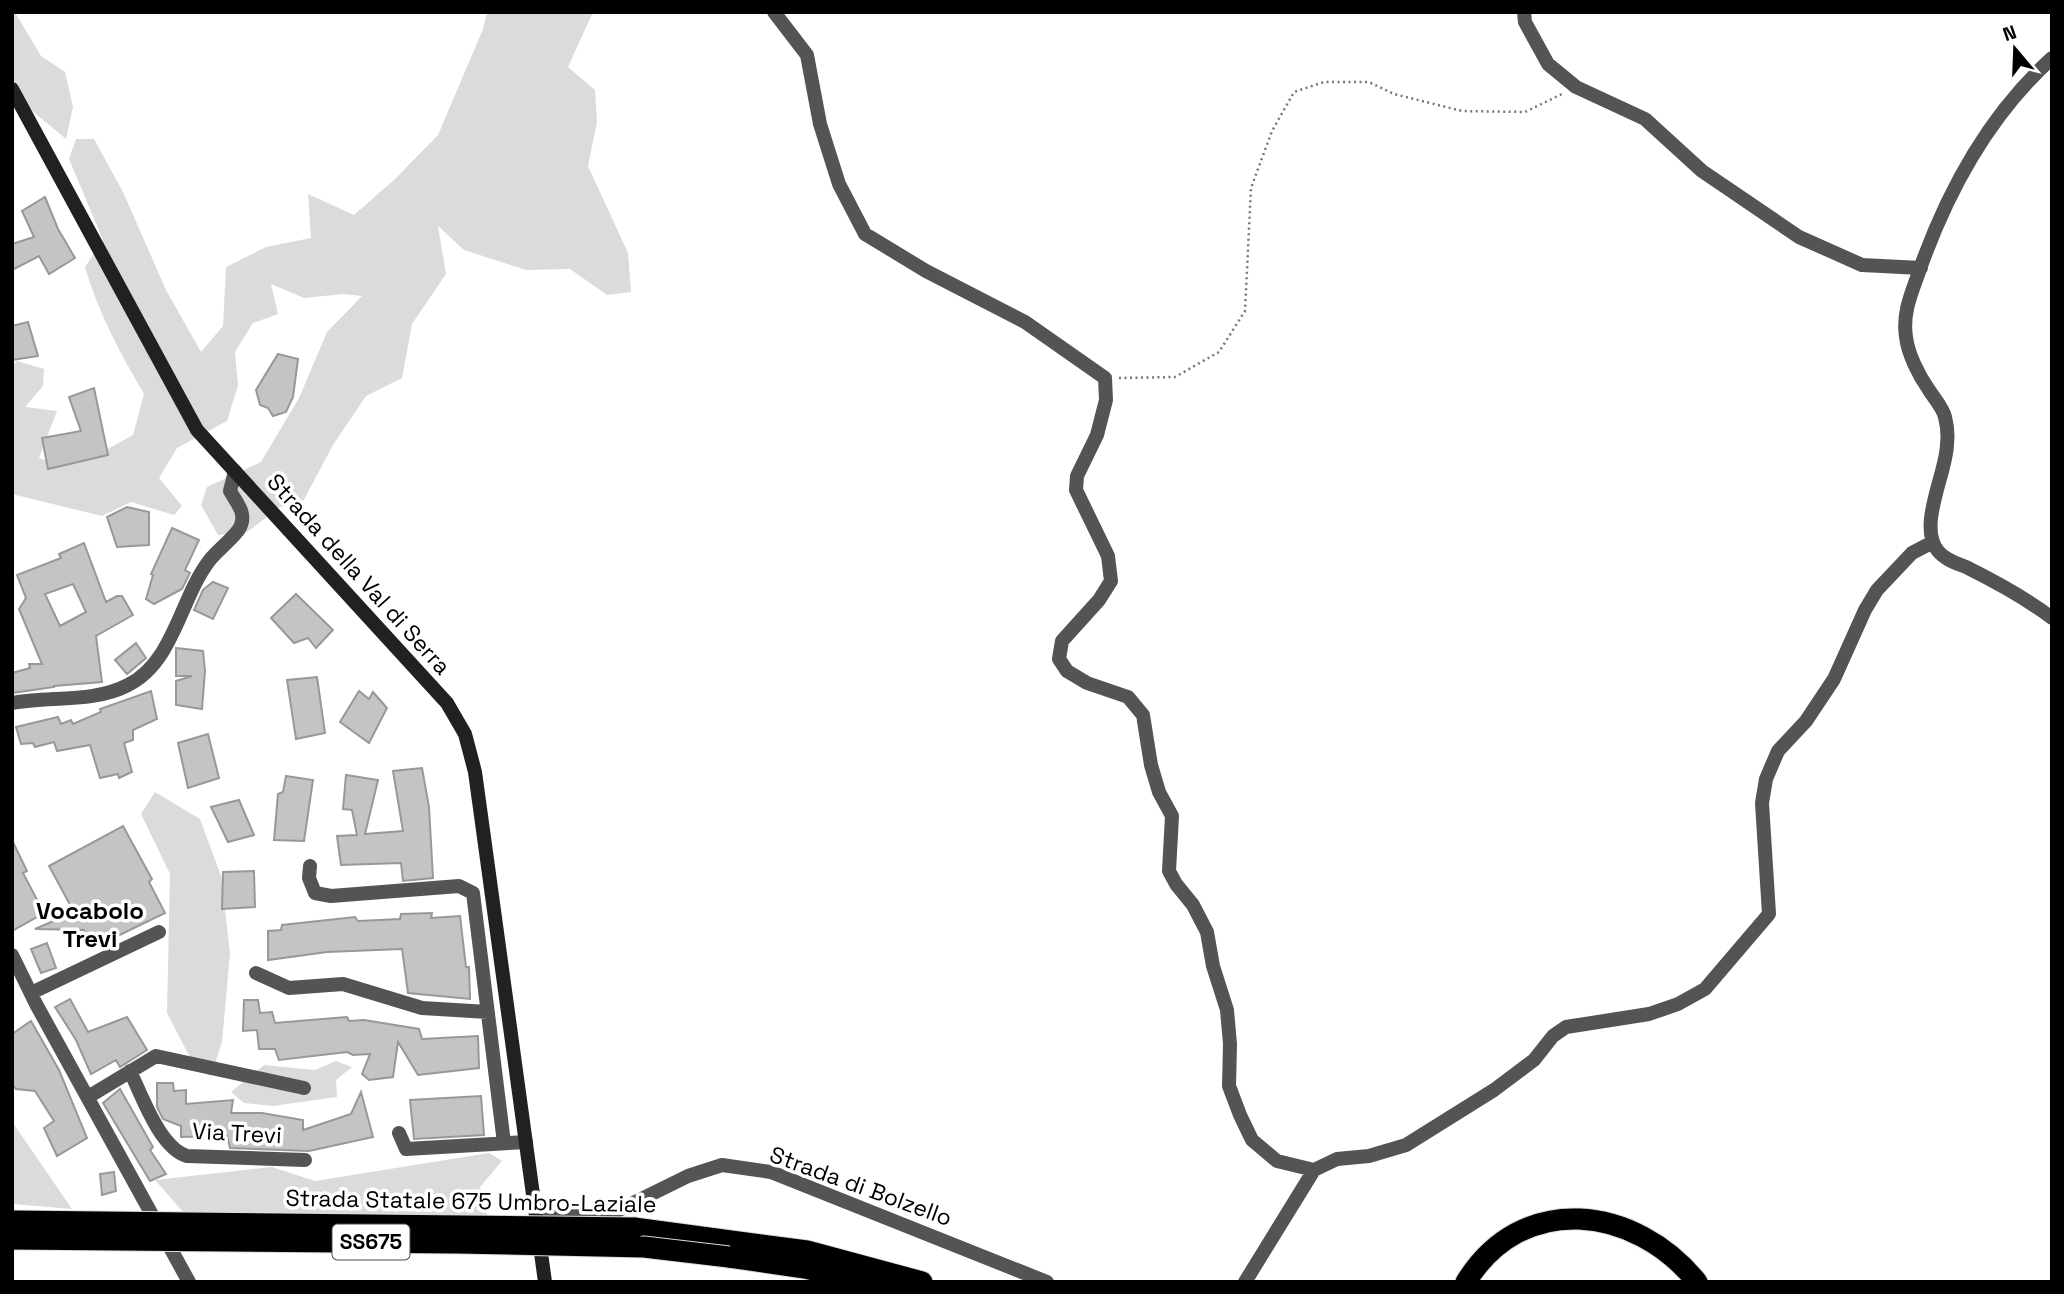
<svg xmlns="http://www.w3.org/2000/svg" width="2064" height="1294" viewBox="0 0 2064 1294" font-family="'Space Grotesk',sans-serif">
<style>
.green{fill:#dbdbdb}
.building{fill:#c4c4c4;stroke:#989898;stroke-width:2;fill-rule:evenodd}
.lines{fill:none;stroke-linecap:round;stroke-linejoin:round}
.highway-casing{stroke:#dbdbdb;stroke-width:23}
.path{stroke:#767676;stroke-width:2.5;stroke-dasharray:2 3.5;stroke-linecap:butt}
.street{stroke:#545454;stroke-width:14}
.secondary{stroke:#212121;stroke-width:14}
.highway{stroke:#000;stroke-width:21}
.highway-bridge-casing{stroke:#dbdbdb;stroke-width:23;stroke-linecap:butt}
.highway-bridge{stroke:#000;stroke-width:21}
.labels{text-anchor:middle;stroke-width:7;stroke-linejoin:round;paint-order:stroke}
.shield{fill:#fff;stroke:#4c4c4c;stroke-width:2}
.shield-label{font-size:21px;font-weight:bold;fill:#000}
.street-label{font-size:23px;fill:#000;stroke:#fff}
.neighbourhood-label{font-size:24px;font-weight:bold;fill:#000;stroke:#fff}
</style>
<rect width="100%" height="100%" fill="#fff"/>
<!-- green -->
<path class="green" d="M12 12 16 14 41 56 65 72 73 107 66 139 12 94Z
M487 12H593L568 67 595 90 597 122 588 166 628 253 631 292 607 295 570 269 526 270 464 250 438 226 446 274 412 324 402 378 366 396 333 445 300 507H280L247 532 218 535 201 505 207 487 261 462 299 398 327 332 362 296 343 294 304 298 271 284 278 314 253 323 235 352 238 385 227 421 177 448 159 478 182 506 174 515 131 502 102 516 12 494V366L17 361 44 369 43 386 25 407 57 411 39 458 64 466 106 450 133 435 144 394C120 353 98 312 85 267L103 240 69 159 76 139H94L123 192 166 290 201 352 223 326 226 267 266 247 311 238 308 194 354 215 395 179 438 135 483 29Z
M155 792 200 819 221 876 230 953 222 1042 211 1076 196 1069 167 1013 170 874 141 814Z
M336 1061 352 1067 336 1080 337 1097 273 1106 244 1103 231 1092 264 1065 315 1070Z
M12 1122 13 1123 72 1209 12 1204Z
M489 1153 502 1161 480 1187 488 1219 184 1213 155 1180 272 1167 315 1181Z"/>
<!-- building -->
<path class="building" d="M45 197 58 229 75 258 49 274 39 256 12 270V244L34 237 22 211Z
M28 322 38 356 12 360V326Z
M278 354 298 359 293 397 286 412 273 416 268 408 260 405 256 390Z
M94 388 108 455 48 469 42 438 81 431 69 397Z
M127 507 149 512V545L117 547 107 517Z
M172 528 199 540 185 570 190 573 182 589 154 604 146 599 153 575 151 574Z
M84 543 106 602 117 596H122L133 615 96 636 102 682 54 686V687L12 693V673L30 668 29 664H42L19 609 26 598 17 575 61 558 59 554ZM73 584 86 612 60 626 45 594Z
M213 582 228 588 213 619 194 610 203 590Z
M296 594 333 630 316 648 308 638 294 643 271 618Z
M136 643 146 658 127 674 115 660Z
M176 648 203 651 205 671 202 709 176 705V681L192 676H176Z
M317 677 325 733 296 739 287 680Z
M151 691 157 719 133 730V740L124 743 132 772 119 778 118 774 100 778 90 745 57 751 54 742 35 747 33 743 21 744 16 727 58 717 61 724 71 720 73 724 101 712 100 709Z
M359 691 369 699 373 692 387 708 369 743 340 722Z
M208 734 219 778 188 788 178 743Z
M422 768 429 807 433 878 403 881 401 863 341 865 337 836 357 835 352 810 343 809 346 775 378 780 365 834 403 831 393 771Z
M286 776 313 780 304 841 274 840 278 794 283 792Z
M239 800 254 835 228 842 211 807Z
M123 826 152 879 149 882 165 913 93 948 84 930 35 929 74 912 49 866Z
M12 840 27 871 23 873 44 913 12 931Z
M254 871 255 907 222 909 223 872Z
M432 913 431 918 460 916 466 967H469L470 999 408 993 402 949 327 952 268 960V931L281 930 282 925 355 917 358 921 400 919 401 914Z
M47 943 56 968 41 973 31 949Z
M70 999 88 1032 127 1017 147 1050 120 1067 116 1060 91 1074 76 1040 55 1007Z
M244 1000H258L260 1013 272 1012 275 1023 347 1017 349 1021 364 1020 419 1029 422 1039 478 1036 479 1068 418 1075 398 1042 393 1077 369 1080 362 1074 370 1054 353 1055 347 1052 279 1060 275 1049H259L257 1030 243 1031Z
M31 1021 59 1070 87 1138 57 1156 44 1128 54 1121 35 1091 16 1089 12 1084V1034Z
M157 1083H173L174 1091 186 1090V1104L233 1100 231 1113H262L303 1120V1130L351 1114 361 1092 373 1137 309 1151 230 1148 227 1136 181 1137V1126L163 1119 157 1107Z
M120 1089 153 1147 150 1150 166 1174 150 1181 103 1103Z
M481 1096 484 1135 414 1139 410 1100Z
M114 1172 116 1191 102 1195 100 1174Z"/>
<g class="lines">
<defs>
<path id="highway" d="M634 1228 807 1251 922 1282
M729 1257 805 1268 864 1282
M1466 1282C1522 1191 1635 1205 1697 1282"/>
</defs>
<!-- highway casing -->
<use href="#highway" class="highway-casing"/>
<!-- path -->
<path class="path" d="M1119 378 1175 377 1219 352 1245 311 1251 188 1272 131 1294 92 1324 82H1369L1394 94 1462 111 1525 112 1562 94"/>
<!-- street -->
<path class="street" d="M774 12 807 55 820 124 839 184 865 234 926 271 1025 322 1105 378 1106 400 1097 435 1077 476 1076 490 1108 556 1111 581 1099 600 1062 641 1059 659 1067 671 1087 683 1128 697 1143 715 1151 765 1159 792 1172 816 1169 871 1176 884 1193 905 1207 932 1213 966 1227 1010 1230 1044 1229 1086 1240 1115 1252 1140 1277 1161 1314 1170
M1524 12 1525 22 1548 64 1576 87 1645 119 1702 171 1799 237 1862 265 1921 268
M2052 58C1990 114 1949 188 1921 266 1913 290 1902 311 1906 337 1908 354 1919 376 1929 390 1934 398 1943 408 1945 417 1947 425 1948 436 1947 444 1947 472 1917 526 1938 551 1946 561 1960 564 1970 569 1998 583 2027 599 2052 618
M12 703C50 696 94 703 128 685 174 662 180 599 209 561 216 551 238 535 241 525 246 512 236 502 230 491L235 471
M310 866 309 878 315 893 331 896 459 886 473 893 504 1143
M12 955 36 1004 189 1282
M256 973 289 988 343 984 422 1008 488 1012
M31 993 159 932
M130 1071C142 1096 160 1148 187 1156L305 1160
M88 1097 156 1056 304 1088
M399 1133 406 1149 526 1142
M536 1217 591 1215 617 1211 688 1176 722 1165 771 1172 1047 1282
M1245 1282 1314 1170 1337 1159 1369 1156 1406 1145 1494 1090 1534 1060 1553 1036 1566 1027 1649 1014 1678 1004 1705 989 1769 914 1762 803 1766 779 1778 751 1806 721 1834 679 1865 610 1877 590 1912 553 1933 542"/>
<!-- secondary -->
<path class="secondary" d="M12 89 197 430 447 703 465 734 475 772 545 1282"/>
<!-- highway -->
<use href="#highway" class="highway"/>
<defs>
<path id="highway-bridge" d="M12 1221 634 1228
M12 1239 458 1243 644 1247 729 1257"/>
</defs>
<!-- highway-bridge casing -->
<use href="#highway-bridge" class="highway-bridge-casing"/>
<!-- highway-bridge -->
<use href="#highway-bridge" class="highway-bridge"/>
</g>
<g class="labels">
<!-- shield labels -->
<rect class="shield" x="332.5" y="1224.5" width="77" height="35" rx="5"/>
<g class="shield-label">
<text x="371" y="1249">SS675</text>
</g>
<!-- street labels -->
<g class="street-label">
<text transform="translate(359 574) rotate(48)" y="8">Strada della Val di Serra</text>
<text transform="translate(237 1133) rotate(3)" y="8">Via Trevi</text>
<text transform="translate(861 1186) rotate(20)" y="8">Strada di Bolzello</text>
<text transform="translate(471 1201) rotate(1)" y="8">Strada Statale 675 Umbro-Laziale</text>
</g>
<!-- neighbourhood labels -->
<g class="neighbourhood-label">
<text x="90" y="919">Vocabolo<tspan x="90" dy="28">Trevi</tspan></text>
</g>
</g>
<!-- border -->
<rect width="2064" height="1294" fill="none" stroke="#000000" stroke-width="28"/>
<!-- north arrow -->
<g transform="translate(2015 49) rotate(341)" stroke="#ffffff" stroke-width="5" paint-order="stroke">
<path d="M0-5L12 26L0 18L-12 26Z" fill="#000000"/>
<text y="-10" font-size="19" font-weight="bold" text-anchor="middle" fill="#000000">N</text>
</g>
</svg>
